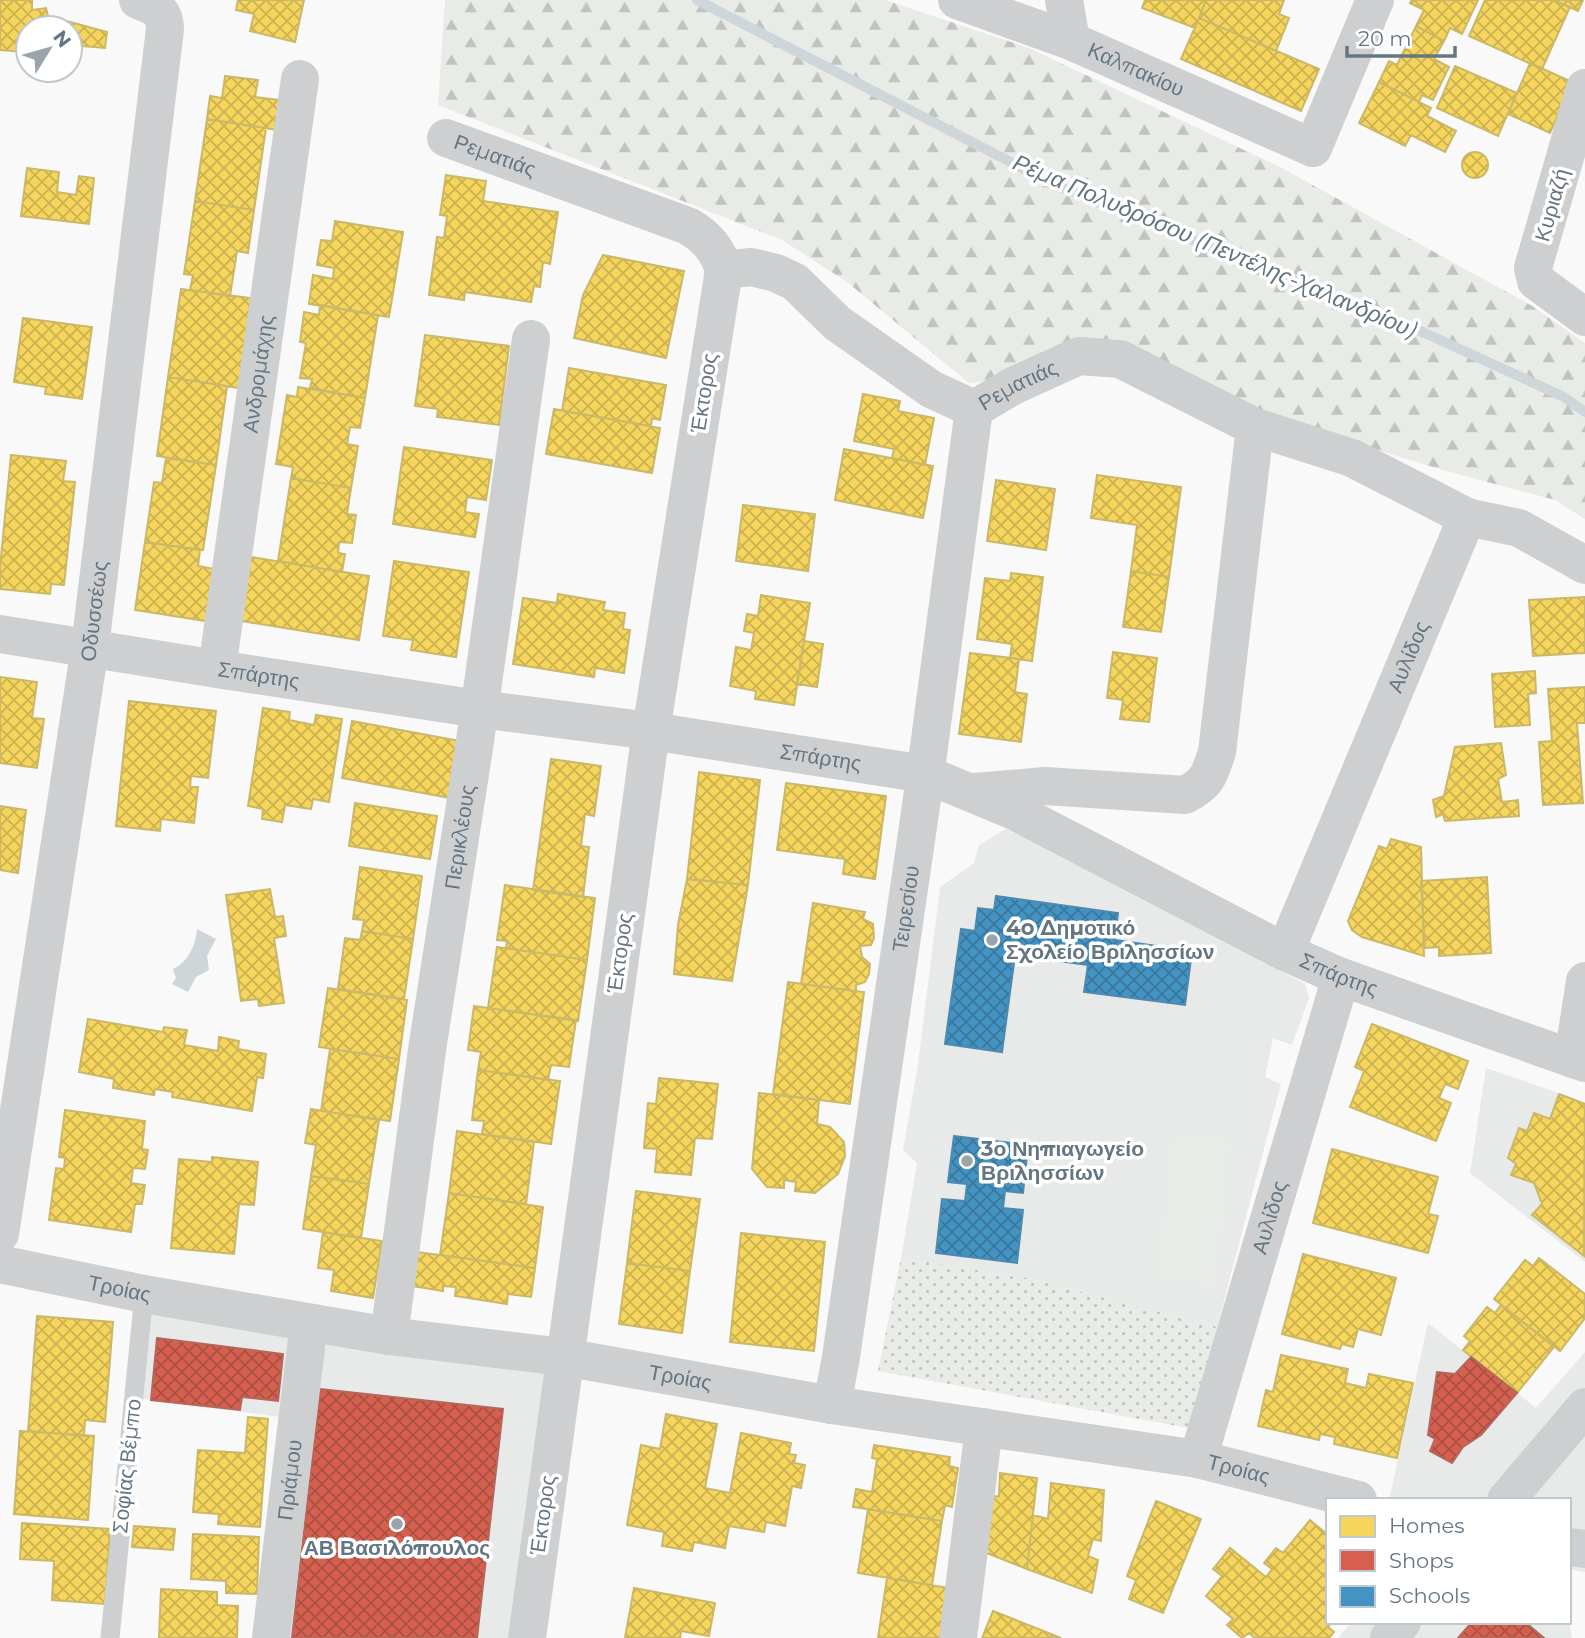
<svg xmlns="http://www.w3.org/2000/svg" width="1585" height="1638" viewBox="0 0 1585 1638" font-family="Montserrat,sans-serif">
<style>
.built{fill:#e8e9e9}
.grass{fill:url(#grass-dots)}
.forest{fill:url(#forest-firs)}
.pitch{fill:#e8ebe6}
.water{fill:#ced6d9}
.homes{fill:url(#homes-cross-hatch);stroke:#cab868;stroke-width:2}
.shops{fill:url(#shops-cross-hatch);stroke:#b4675d;stroke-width:2}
.schools{fill:url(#schools-cross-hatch);stroke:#4d8ab0;stroke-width:2}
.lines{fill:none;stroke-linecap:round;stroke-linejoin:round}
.stream{stroke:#ced6d9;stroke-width:10}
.service{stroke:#cecfd0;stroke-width:19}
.minor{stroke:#cecfd0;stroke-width:38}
.tertiary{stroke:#cecfd0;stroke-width:38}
.poi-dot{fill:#99a4ac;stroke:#fff;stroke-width:2.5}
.labels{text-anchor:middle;stroke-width:7;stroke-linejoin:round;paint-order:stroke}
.street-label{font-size:21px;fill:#657683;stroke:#fff}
.poi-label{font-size:21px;font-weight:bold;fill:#657683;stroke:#fff;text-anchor:start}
.water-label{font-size:23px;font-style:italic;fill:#60757c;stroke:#fff}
</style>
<defs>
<pattern id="grass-dots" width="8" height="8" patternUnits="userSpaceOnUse" patternTransform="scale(1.75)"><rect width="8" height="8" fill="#e8ebe6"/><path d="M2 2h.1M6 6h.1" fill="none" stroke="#c0c3c0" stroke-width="1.8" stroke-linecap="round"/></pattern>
<pattern id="forest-firs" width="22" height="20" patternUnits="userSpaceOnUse" patternTransform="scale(1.75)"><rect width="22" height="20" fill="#e8ebe6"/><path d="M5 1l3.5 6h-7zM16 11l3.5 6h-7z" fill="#c0c3c0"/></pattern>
<pattern id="homes-cross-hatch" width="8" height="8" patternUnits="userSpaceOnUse" patternTransform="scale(1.75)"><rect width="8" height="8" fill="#f6d55c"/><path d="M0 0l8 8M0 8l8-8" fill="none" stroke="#cbb151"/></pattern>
<pattern id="shops-cross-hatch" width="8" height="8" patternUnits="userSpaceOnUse" patternTransform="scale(1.75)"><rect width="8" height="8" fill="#d6604d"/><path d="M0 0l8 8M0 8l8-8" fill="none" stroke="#a85144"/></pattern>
<pattern id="schools-cross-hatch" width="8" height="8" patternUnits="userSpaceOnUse" patternTransform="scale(1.75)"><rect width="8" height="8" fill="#4393c3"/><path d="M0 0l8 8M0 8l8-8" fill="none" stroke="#3a779c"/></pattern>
</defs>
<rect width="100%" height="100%" fill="#f9f9f9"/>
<!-- built -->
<path class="built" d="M1006 829 1126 887 1305 984 1309 998 1292 1045 1273 1038 1265 1077 1281 1084 1217 1327 1027 1278 901 1258 917 1163 903 1150 918 1065 940 887 974 863 979 845Z
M1486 1068 1585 1102V1262L1470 1173Z
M152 1308 551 1366 513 1638H263L288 1418 143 1399Z
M1428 1323 1536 1408 1585 1352V1572L1569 1569V1500H1389Z
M1352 1622H1569L1572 1638H1338Z"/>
<!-- grass -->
<path class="grass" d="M901 1258 1027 1278 1217 1327 1188 1428 878 1371Z"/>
<!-- forest -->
<path class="forest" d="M445 0H885L1029 48 1280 167 1534 307 1585 343V519L1555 500 1446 471 1261 414 1117 339 1076 341 996 380 969 383 847 282 782 240 438 105Z"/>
<!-- pitch -->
<path class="pitch" d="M1171 1131 1231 1138 1216 1288 1155 1282Z"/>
<!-- water -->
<path class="water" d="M197 929 216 939 207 956 209 970 196 977 188 992 172 984 176 978 173 969C188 962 196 945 197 929Z"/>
<!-- homes -->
<path class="homes" d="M0 0H32V10L46 8 48 16 107 32 105 48 70 45V28H28V41L24 52 0 50Z
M238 0H304L295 42 250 31 254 14 236 10Z
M1145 0H1206L1195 28 1142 8Z
M1206 0H1284L1279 14 1289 18 1276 51 1199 18Z
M1412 0H1478L1462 34 1450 28 1444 41 1416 26 1424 10 1410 3Z
M1485 0H1553L1570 7 1542 69 1469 36Z
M1553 0H1583L1578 11Z
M1199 18 1319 69 1301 111 1181 59Z
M1416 26 1444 41 1434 59 1449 67 1433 100 1422 95 1419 102 1379 82 1389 61 1397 65Z
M1530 63 1572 82 1550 133 1508 114Z
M1455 66 1517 93 1498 136 1437 108Z
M225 76 258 80 255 97 289 101 284 131 207 119 210 96 222 98Z
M1379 82 1431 108 1427 116 1456 131 1445 152 1411 135 1405 146 1359 123Z
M207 119 266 128 254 210 195 201Z
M1462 165a13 13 0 1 1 26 0a13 13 0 1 1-26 0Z
M27 168 59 172 57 192 76 195 79 176 94 178 89 224 21 216Z
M446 175 486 181 483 201 558 212 550 264 543 262 540 287 534 286 531 302 465 292 464 300 429 295 437 237 444 238 447 216 440 215Z
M195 201 254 210 248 253 237 251 230 296 190 290 193 275 184 274Z
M335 221 403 232 389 317 309 304 313 275 333 279 334 268 317 265 321 240 332 241Z
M603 255 684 271 666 358 574 338 583 295Z
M181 289 251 298 239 388 168 377Z
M320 305 378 315 365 398 310 388 312 379 300 378 306 343 300 342 304 312 319 315Z
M23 318 92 327 82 399 45 394 46 387 14 382Z
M425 335 509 346 499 425 437 417 438 409 415 406Z
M569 368 666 385 660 420 652 418 651 426 562 411Z
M168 377 227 386 216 465 157 456Z
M298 387 365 398 360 428 350 427 347 444 358 446 351 488 291 478 293 467 276 464 287 395 297 397Z
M863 394 900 401 898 411 934 418 925 465 892 458 894 449 854 441Z
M554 409 660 428 652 473 546 454Z
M404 447 492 460 486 500 467 497 465 512 479 514 475 537 393 524Z
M844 449 933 466 923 518 835 500Z
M11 455 66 461 63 481 75 482 64 585 51 584 50 594 0 589V567Z
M166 458 216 465 203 550 145 542 154 482 162 483Z
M1097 475 1181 487 1169 577 1131 571 1137 525 1091 518Z
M291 478 351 488 347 514 356 515 352 543 339 542 338 553 345 554 342 572 278 561Z
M996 480 1055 489 1046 550 987 541Z
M743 505 815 514 808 571 736 561Z
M145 542 200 550 198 566 220 570 212 622 135 610Z
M245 556 369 576 359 640 235 620Z
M394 561 469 572 456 657 411 650 413 640 383 636Z
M1131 571 1169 577 1161 632 1123 627Z
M1011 573 1043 577 1032 661 1010 658 1012 644 977 639 985 578 1010 581Z
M558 594 605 602 603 610 625 613 623 629 630 630 624 673 595 668 594 677 513 664 523 598 557 603Z
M761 595 810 603 794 705 755 699 756 691 730 686 736 647 751 650 754 633 744 631 747 614 758 616Z
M1585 597V653L1533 656 1529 600Z
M804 641 823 644 817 687 797 684Z
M1113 652 1157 658 1149 722 1120 719 1123 700 1107 698Z
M970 653 1019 659 1015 692 1027 694 1021 742 959 734Z
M1535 671 1536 693 1528 694 1530 725 1495 727 1492 674Z
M0 677 37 682 32 718 44 719 37 768 0 763Z
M1585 687V723H1577L1583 803 1543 805 1539 742 1552 741 1548 689Z
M129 701 216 711 208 778 191 776 190 787H198L194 823 161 819 160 831 116 826Z
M263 708 290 712 289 720 314 725 316 715 342 719 329 802 313 799 311 809 285 805 282 822 262 819 263 809 248 806Z
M352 721 460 741 450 798 342 778Z
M1501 743 1506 775 1498 779 1502 802 1518 800 1519 816 1445 821 1443 814 1436 817 1433 800 1444 796 1455 747Z
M551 759 601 766 594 816 585 814 581 846 589 847 583 897 533 890Z
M699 772 760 780 748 885 687 879Z
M786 783 886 796 875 879 843 874 845 859 777 850Z
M355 803 437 816 430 859 349 846Z
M0 806 26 810 18 873 0 870Z
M1391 839 1421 847 1424 956 1362 937 1352 930 1348 921 1379 846 1387 849Z
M360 867 422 876 413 939 362 931 364 920 353 919Z
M1487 877 1491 953 1439 956V947L1425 948 1421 881Z
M687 879 748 885 732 981 674 974 678 925Z
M505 885 595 898 587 960 506 948 507 941 497 940Z
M270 889 275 917 283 916 286 936 274 938 284 1003 259 1006 258 999 241 1001 226 895Z
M813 903 865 912 863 919 873 924 874 938 871 945 860 946 862 957 870 964 869 974 865 982 856 985V991L801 984Z
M362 931 413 939 404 999 338 989 345 938 360 940Z
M497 947 587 960 578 1021 488 1008Z
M788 982 864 992 850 1104 773 1094Z
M328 988 407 1000 399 1059 319 1047Z
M474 1006 576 1020 569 1067 551 1065 548 1080 478 1070 481 1052 468 1050Z
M88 1019 163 1032 164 1027 187 1030 184 1045 218 1051 219 1037 239 1041 238 1049 266 1054 263 1078 257 1077 252 1111 172 1097 173 1092 155 1089 154 1095 113 1088 114 1079 79 1072Z
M1372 1024 1468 1061 1458 1089 1445 1084 1439 1098 1451 1103 1436 1141 1350 1107 1364 1071 1355 1067Z
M330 1049 399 1059 390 1121 321 1111Z
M478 1070 560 1081 551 1144 482 1134 484 1121 472 1120Z
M659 1078 718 1084 712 1139 695 1138 691 1175 655 1172 657 1149 644 1148 648 1103 656 1104Z
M759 1093 819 1100 817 1124 830 1127 844 1142 845 1156 838 1174 815 1193 795 1191 796 1182 784 1180V1188L767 1187 752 1169Z
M1559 1094 1585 1104 1584 1256 1532 1215 1542 1204 1534 1183 1511 1175 1516 1164 1508 1158 1519 1128 1527 1131 1534 1113 1550 1119Z
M311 1109 379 1120 369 1184 311 1176 316 1145 305 1143Z
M65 1110 145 1121 142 1149 148 1150 145 1169 133 1168 131 1183 145 1185 142 1204H135L131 1232 49 1220 56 1168 64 1169 65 1158 59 1157Z
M457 1131 534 1142 526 1204 449 1193Z
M1332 1149 1438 1177 1428 1214 1438 1216 1428 1253 1313 1223Z
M212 1157 258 1162 254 1205 239 1204 234 1254 171 1248 179 1159 212 1162Z
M311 1176 369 1184 361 1238 303 1229Z
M636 1191 700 1199 690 1271 627 1263Z
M449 1193 543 1207 535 1268 440 1255Z
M323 1232 382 1241 373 1298 331 1291 334 1270 318 1268Z
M741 1233 825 1242 814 1351 730 1342Z
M417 1252 535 1268 531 1297 508 1294 507 1304 455 1296 456 1287 443 1286V1291L412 1286Z
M1303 1254 1396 1278 1381 1335 1358 1329 1353 1347 1342 1344 1340 1349 1282 1334Z
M1539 1258 1585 1294V1318L1560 1351 1494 1299 1525 1260 1533 1266Z
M627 1263 690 1271 682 1333 619 1324Z
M1501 1305 1554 1347 1517 1393 1463 1350 1470 1341 1464 1336 1487 1307 1495 1313Z
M37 1316 113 1322 105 1422 85 1420 84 1436 28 1431Z
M1281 1355 1348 1369 1345 1383 1366 1388 1369 1374 1413 1383 1397 1458 1334 1444 1335 1437 1320 1434 1319 1440 1258 1426 1266 1390 1273 1392Z
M666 1414 717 1424 705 1488 730 1493 741 1433 791 1443 789 1454 796 1455 794 1463 805 1465 801 1488 792 1486 785 1526 766 1522 764 1532 729 1526 725 1548 694 1542 692 1551 662 1546 664 1532 627 1525 641 1445 660 1449Z
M248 1417 268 1419 260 1527 218 1524 219 1514 193 1512 198 1450 245 1453Z
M20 1431 94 1436 88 1520 14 1514Z
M874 1445 950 1457 949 1466 958 1468 952 1507 945 1505 942 1521 853 1507 856 1489 872 1492 877 1459 872 1458Z
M1000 1473 1037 1478 1027 1569 979 1550 985 1497 999 1496Z
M1051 1483 1104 1490 1101 1541 1093 1539 1088 1556 1098 1560 1092 1593 1027 1569 1033 1515 1048 1519Z
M1156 1501 1201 1519 1163 1613 1129 1599 1136 1580 1127 1576Z
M868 1509 942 1521 932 1585 858 1573Z
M1310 1520 1328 1535V1622H1332L1328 1627 1334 1632 1329 1638H1255L1249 1633 1242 1638 1227 1625 1233 1619 1206 1596 1222 1576 1213 1569 1230 1548 1266 1577 1272 1569 1264 1563 1276 1548 1283 1553Z
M22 1523 110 1529 105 1604 52 1600 54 1561 20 1559Z
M134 1526 175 1529 173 1550 132 1547Z
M193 1534 259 1537 257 1594 226 1593V1581L191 1579Z
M887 1578 949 1588 941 1638H878Z
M634 1588 715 1603 709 1636 681 1631 680 1638H625Z
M161 1589 217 1592V1605L238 1606 237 1638H159Z
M993 1611 1061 1638H982Z"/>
<!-- shops -->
<path class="shops" d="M157 1338 283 1354 278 1401 242 1397 240 1410 151 1400Z
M1471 1357 1517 1393 1481 1435 1463 1447 1452 1463 1430 1451 1435 1439 1428 1435 1437 1372 1455 1374Z
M320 1389 503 1409 477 1638H292Z
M1472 1622H1525L1544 1638H1458Z"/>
<!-- schools -->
<path class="schools" d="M996 896 1118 913 1115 940 1192 951 1185 1005 1084 992 1088 965 1015 955 1002 1052 945 1044 961 929 975 931 978 908 994 910Z
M954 1136 1028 1145 1023 1193 1005 1191 1003 1208 1023 1210 1017 1263 936 1253 942 1199 965 1201 967 1184 948 1182Z"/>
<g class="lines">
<!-- stream -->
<path class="stream" d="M697 0 1055 185 1425 333 1564 397 1585 412"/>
<!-- service -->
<path class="service" d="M110 1638 144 1294"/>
<!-- minor -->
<g class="minor">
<path id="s1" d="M957 0 1071 41 1313 148 1375 0"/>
<path d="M1064 0 1071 41"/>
<path d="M1585 88 1533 268 1536 281 1585 317"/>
<path id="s2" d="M446 138 688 226C707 237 717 249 724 270L651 731 527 1638"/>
<path id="s3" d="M724 270 751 267 776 273 795 282 837 323 931 389 974 409 1013 386 1079 356 1120 359 1255 427 1352 458 1467 517 1519 528 1585 565"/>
<path id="s4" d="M0 634 217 669 479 709 651 731 925 774 1014 811 1285 952 1341 977 1585 1063"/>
<path id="s5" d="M217 669 300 79"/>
<path d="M974 792 1045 786 1185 795C1208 783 1209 776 1217 752L1255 427"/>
<path id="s6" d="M1285 952 1467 517"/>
<path d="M1573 1059 1585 981"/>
<path id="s7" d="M0 1234 90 647 165 29C165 10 154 6 138 0"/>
<path id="s8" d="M0 1264 144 1294 389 1336 564 1357 832 1405 1198 1459 1358 1500"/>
<path id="s9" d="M389 1336 427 1050 474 748 531 339"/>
<path id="s10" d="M832 1405 841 1357 923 792 974 409"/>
<path id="s11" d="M1198 1459 1341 977"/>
<path d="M1569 1547 1585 1549"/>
<path id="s12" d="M271 1638 309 1323"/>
<path d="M958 1638 984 1427"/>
</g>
<!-- tertiary -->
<path class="tertiary" d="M1506 1500 1585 1407
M1389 1638 1402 1622"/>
</g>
<!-- markers -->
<g class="poi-dot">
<circle cx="992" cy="940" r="7"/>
<circle cx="967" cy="1161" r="7"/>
<circle cx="397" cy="1524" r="7"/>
</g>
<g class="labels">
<!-- street labels -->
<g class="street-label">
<text dy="7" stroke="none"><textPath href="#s1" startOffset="192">Καλπακίου</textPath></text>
<text dy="7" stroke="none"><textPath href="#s2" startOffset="52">Ρεματιάς</textPath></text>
<text transform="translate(1552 205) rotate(-74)" y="7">Κυριαζή</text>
<text dy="7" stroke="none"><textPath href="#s5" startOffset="298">Ανδρομάχης</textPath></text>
<text dy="7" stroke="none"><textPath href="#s3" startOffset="345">Ρεματιάς</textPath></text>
<text transform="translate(704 393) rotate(-81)" y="7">Έκτορος</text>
<text dy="7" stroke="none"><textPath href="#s7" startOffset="630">Οδυσσέως</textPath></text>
<text dy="7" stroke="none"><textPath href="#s6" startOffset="320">Αυλίδος</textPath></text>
<text dy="7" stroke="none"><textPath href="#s4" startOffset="262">Σπάρτης</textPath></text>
<text dy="7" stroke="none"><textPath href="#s4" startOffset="830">Σπάρτης</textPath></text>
<text dy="7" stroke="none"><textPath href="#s9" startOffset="504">Περικλέους</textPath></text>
<text dy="7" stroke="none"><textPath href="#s10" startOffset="502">Τειρεσίου</textPath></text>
<text transform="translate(620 953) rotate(-82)" y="7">Έκτορος</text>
<text dy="7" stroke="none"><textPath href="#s4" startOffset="1396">Σπάρτης</textPath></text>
<text dy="7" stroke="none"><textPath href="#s11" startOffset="252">Αυλίδος</textPath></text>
<text dy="7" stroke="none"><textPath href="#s8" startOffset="122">Τροίας</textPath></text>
<text dy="7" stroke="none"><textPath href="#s8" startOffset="690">Τροίας</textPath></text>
<text transform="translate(127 1466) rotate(-84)" y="7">Σοφίας Βέμπο</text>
<text dy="7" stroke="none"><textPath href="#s8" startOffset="1256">Τροίας</textPath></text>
<text dy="7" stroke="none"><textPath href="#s12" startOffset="159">Πριάμου</textPath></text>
<text transform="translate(543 1515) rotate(-82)" y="7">Έκτορος</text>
</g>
<!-- poi labels -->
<g class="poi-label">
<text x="1006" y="935">4o Δημοτικό<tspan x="1006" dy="24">Σχολείο Βριλησσίων</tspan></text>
<text x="981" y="1156">3ο Νηπιαγωγείο<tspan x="981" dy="24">Βριλησσίων</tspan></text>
<text x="397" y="1555" text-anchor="middle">ΑΒ Βασιλόπουλος</text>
</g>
<!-- water labels -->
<g class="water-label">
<text transform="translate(1215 246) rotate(23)" y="8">Ρέμα Πολυδρόσου (Πεντέλης-Χαλανδρίου)</text>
</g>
</g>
<!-- legend -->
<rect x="1326" y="1498" width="245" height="126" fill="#ffffff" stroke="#c1c8cd" stroke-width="2"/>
<rect x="1340" y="1516" width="35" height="21" fill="#f6d55c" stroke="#c1c8cd" stroke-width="2"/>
<text x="1389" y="1533" font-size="21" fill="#657683">Homes</text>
<rect x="1340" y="1550" width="35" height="21" fill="#d6604d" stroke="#c1c8cd" stroke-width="2"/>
<text x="1389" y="1568" font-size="21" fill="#657683">Shops</text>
<rect x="1340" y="1586" width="35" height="21" fill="#4393c3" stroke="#c1c8cd" stroke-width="2"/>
<text x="1389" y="1603" font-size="21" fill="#657683">Schools</text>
<!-- north arrow -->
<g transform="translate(49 49) rotate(53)"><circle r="33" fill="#ffffff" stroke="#c1c8cd" stroke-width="2"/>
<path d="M0-5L12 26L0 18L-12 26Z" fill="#99a4ac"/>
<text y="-10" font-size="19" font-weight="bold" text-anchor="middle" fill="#657683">N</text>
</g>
<!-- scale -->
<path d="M1347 46v10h108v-10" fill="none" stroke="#657683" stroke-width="3.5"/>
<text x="1358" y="46" font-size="21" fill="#657683" stroke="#ffffff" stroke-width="5" paint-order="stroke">20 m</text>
</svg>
